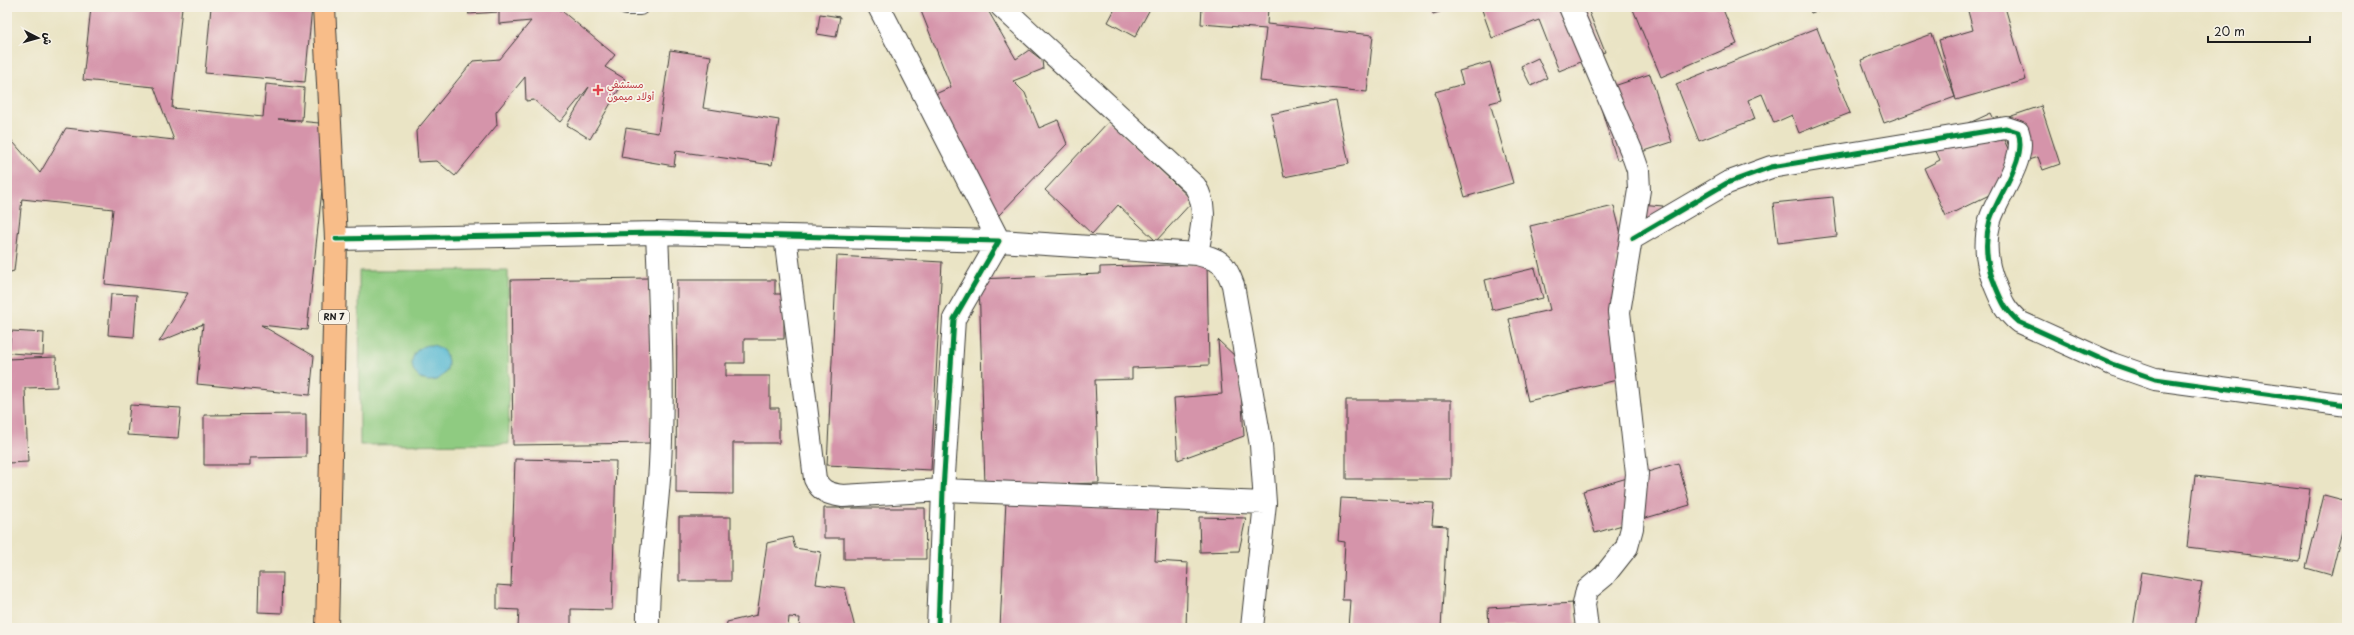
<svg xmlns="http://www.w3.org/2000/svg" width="2354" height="635" viewBox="0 0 2354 635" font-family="'Playpen Sans','Playpen Sans Arabic',sans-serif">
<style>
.green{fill:#8fcb81;stroke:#56744e}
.water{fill:#54b8d2;stroke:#386a77}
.building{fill:#d594aa}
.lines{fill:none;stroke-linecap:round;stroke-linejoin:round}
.service-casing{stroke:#3b3a35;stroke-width:18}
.minor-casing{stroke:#3b3a35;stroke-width:24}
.primary-casing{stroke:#3b3a35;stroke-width:24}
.service{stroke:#fff;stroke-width:16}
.minor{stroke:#fff;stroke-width:22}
.primary{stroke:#f8bd89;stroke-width:22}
.cycleway-casing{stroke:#f7f3e8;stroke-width:8}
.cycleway{stroke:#00873e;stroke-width:5}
.health-dot{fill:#e0444e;stroke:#f7f3e8;stroke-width:1.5}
.labels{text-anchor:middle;stroke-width:3.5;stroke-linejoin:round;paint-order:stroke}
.shield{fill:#f7f3e8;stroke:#5e5c59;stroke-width:1}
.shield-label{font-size:9px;font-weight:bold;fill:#1c1c1c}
.health-label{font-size:10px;fill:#be3a42;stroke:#f7f3e8;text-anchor:start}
</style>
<rect width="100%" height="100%" fill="#f7f3e8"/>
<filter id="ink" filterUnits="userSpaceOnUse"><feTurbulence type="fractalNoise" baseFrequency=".025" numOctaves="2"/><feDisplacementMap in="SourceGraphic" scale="8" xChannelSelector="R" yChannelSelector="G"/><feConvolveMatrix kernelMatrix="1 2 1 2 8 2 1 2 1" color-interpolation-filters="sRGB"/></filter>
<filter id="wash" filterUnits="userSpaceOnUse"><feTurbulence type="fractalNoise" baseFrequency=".012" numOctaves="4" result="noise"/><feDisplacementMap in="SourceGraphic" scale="16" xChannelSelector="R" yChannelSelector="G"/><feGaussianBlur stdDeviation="0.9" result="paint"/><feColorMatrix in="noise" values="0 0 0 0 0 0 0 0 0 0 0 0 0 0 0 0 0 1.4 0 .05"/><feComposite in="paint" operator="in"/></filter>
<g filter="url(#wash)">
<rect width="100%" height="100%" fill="#eae4c5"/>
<!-- green -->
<path class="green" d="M508 270 509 444 360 445 359 271Z"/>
<!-- water -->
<path class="water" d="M412 363a18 18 0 1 1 36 0a18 18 0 1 1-36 0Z"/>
<g id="blocks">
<!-- building -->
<path class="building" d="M91 7H182L172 108 263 117 266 84 304 88 302 120 278 119 329 124 307 330 261 325 314 356 310 395 197 384 203 324 159 342 188 293 105 284 113 209 22 199 14 271 7 273V135L40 173 66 128 174 140 154 87 83 80Z
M211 7H312L305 82 205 73Z
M474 7H557L615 55 605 67 625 79 590 139 567 125 589 87 560 122 534 100 526 101 525 77 496 112 497 125 455 176 437 161 418 162 416 131 473 61 500 59 531 21 499 24V12L468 14Z
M935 7H986L1016 59 1029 50 1042 60 1043 69 1013 81 1025 93 1039 128 1058 120 1067 144 999 215 982 198 931 96 951 87 921 11Z
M1116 7H1151L1135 37 1108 22Z
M1202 7H1268L1267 24 1373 35 1367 92 1260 81 1266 29 1201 24Z
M1431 7H1455L1433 14Z
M1490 7H1587L1605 52 1559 71 1539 20 1492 38 1482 10Z
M1632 7H1722L1737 44 1661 77Z
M1809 7H1829L1811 13Z
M1981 7H2005L2026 80 1956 100 1939 40 1973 30 1968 11Z
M820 14 840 17 836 37 817 34Z
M1817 28 1850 113 1799 133 1792 115 1774 123 1762 94 1748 100 1755 119 1699 141 1676 84Z
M1932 34 1955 97 1884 123 1861 60Z
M670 50 711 56 703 108 779 120 772 165 676 151 674 166 621 157 626 128 658 133Z
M1538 58 1547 78 1531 86 1521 66Z
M1490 62 1501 100 1490 103 1513 183 1465 197 1435 92 1463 84 1459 71Z
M1650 74 1672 142 1617 160 1596 92Z
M1336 101 1349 164 1284 177 1271 114Z
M2041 106 2060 164 2043 170 2038 157 2015 164 2022 179 1946 216 1924 168 1940 160 1929 136 1952 131 1991 113 2013 159 2000 120Z
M1109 121 1193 201 1156 241 1118 205 1092 234 1045 190Z
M1833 197 1837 236 1778 243 1773 203Z
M1640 204 1663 206 1661 228 1638 224Z
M1614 206 1627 258 1616 260 1627 307 1629 340 1638 375 1528 401 1509 319 1550 310 1530 226Z
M837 256 942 262 931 470 827 465Z
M1207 264 1209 365 1132 368V379L1095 380 1099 483 985 486 979 279 1100 274V267Z
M1535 268 1543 298 1492 310 1485 280Z
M649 278 651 443 513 445 511 280Z
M677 280H775V294H784V339H744V363H726V376H770V408H779V443H733V494L676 493Z
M111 294 137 295 134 337 108 335Z
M11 331 44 333 43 355 9 353Z
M1218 340 1239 360 1244 436 1178 460 1174 398 1222 394Z
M56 357 57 387 25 388 28 462 7 463V359Z
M1346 400H1451V479H1346Z
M130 405 181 408 178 438 127 435Z
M306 414V457L250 458V465H204V415Z
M515 459 616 461 612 610 571 609V628H518L519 610 497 609V585L511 586Z
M1678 463 1690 505 1595 533 1583 491Z
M2195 476 2310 489 2300 561 2187 547Z
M2324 495 2347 501V511L2331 575 2306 568Z
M1341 498 1434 503 1432 525 1447 526 1441 628H1348L1350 600H1342L1345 542 1338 541Z
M1006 500 1158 507 1155 561 1188 563 1186 628H1000Z
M824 508H925L926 559H844V538H824Z
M679 517H731V581H679Z
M1199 517 1246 518 1239 551 1200 552Z
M792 537 795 548 821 552 816 584 845 588 855 628H799L800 618 789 617 788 628H726L727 622 757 615 767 543Z
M2142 572 2202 582 2195 628H2133Z
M259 573H283L282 613 258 612Z
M1574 603 1576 628H1489L1488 608Z"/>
</g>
</g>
<g filter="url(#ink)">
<use href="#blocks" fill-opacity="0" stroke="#3b3a35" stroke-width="1"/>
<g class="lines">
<defs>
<path id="service" d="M626 7H640"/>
<path id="minor" d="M879 7 999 241 1197 254C1220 260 1225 262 1233 285L1261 445 1265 503 1252 628
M1002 7 1195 186C1209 209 1201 229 1197 254
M1570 7 1631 150 1638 170 1639 190 1619 312 1637 474 1632 528 1627 547 1604 576 1587 590 1584 604 1587 628
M785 236 815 479C821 492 829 494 843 496L943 490 1265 503
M1633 238 1727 183 1771 167 2006 128 2018 132C2028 159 1998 194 1990 220 1984 242 1986 264 1995 285 2002 302 2005 310 2019 322L2112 364 2155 379 2347 405
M336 239 657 233 999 241 954 319 943 490 938 628
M648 628C647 573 657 520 660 465 664 388 660 310 657 233"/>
<path id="primary" d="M324 7 336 239 327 628"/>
</defs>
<!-- service casing -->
<use href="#service" class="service-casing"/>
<!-- minor casing -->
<use href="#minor" class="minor-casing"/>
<!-- primary casing -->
<use href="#primary" class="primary-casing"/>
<!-- service -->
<use href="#service" class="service"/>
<!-- minor -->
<use href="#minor" class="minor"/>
<!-- primary -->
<use href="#primary" class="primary"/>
<defs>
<path id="cycleway" d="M1633 238 1727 183 1771 167 2006 128 2018 132C2028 159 1998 194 1990 220 1984 242 1986 264 1995 285 2002 302 2005 310 2019 322L2112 364 2155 379 2347 405
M336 239 657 233 999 241 954 319 943 490 938 628"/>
</defs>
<!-- cycleway casing -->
<use href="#cycleway" class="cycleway-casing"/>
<!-- cycleway -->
<use href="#cycleway" class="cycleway"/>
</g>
</g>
<!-- markers -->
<path class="health-dot" d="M596 84h4v4h4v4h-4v4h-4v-4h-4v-4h4z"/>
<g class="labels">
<!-- shield labels -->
<rect class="shield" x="319" y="310" width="30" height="14" rx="3"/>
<g class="shield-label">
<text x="334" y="320">RN 7</text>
</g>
<!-- health labels -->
<g class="health-label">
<text x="607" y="88">مستشفى<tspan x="607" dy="12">أولاد ميمون</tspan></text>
</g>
</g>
<!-- margin -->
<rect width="2354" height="635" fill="none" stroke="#f7f3e8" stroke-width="24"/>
<!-- north arrow -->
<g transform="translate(38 38) rotate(96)" stroke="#f7f3e8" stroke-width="3" paint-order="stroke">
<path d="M0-3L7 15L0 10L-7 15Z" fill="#1c1c1c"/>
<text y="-6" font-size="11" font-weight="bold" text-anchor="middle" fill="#1c1c1c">ش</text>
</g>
<!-- scale -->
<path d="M2208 36v6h102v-6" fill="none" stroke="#1c1c1c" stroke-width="2"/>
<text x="2214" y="36" font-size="12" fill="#1c1c1c" stroke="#f7f3e8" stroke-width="3" paint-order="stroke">20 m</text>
</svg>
